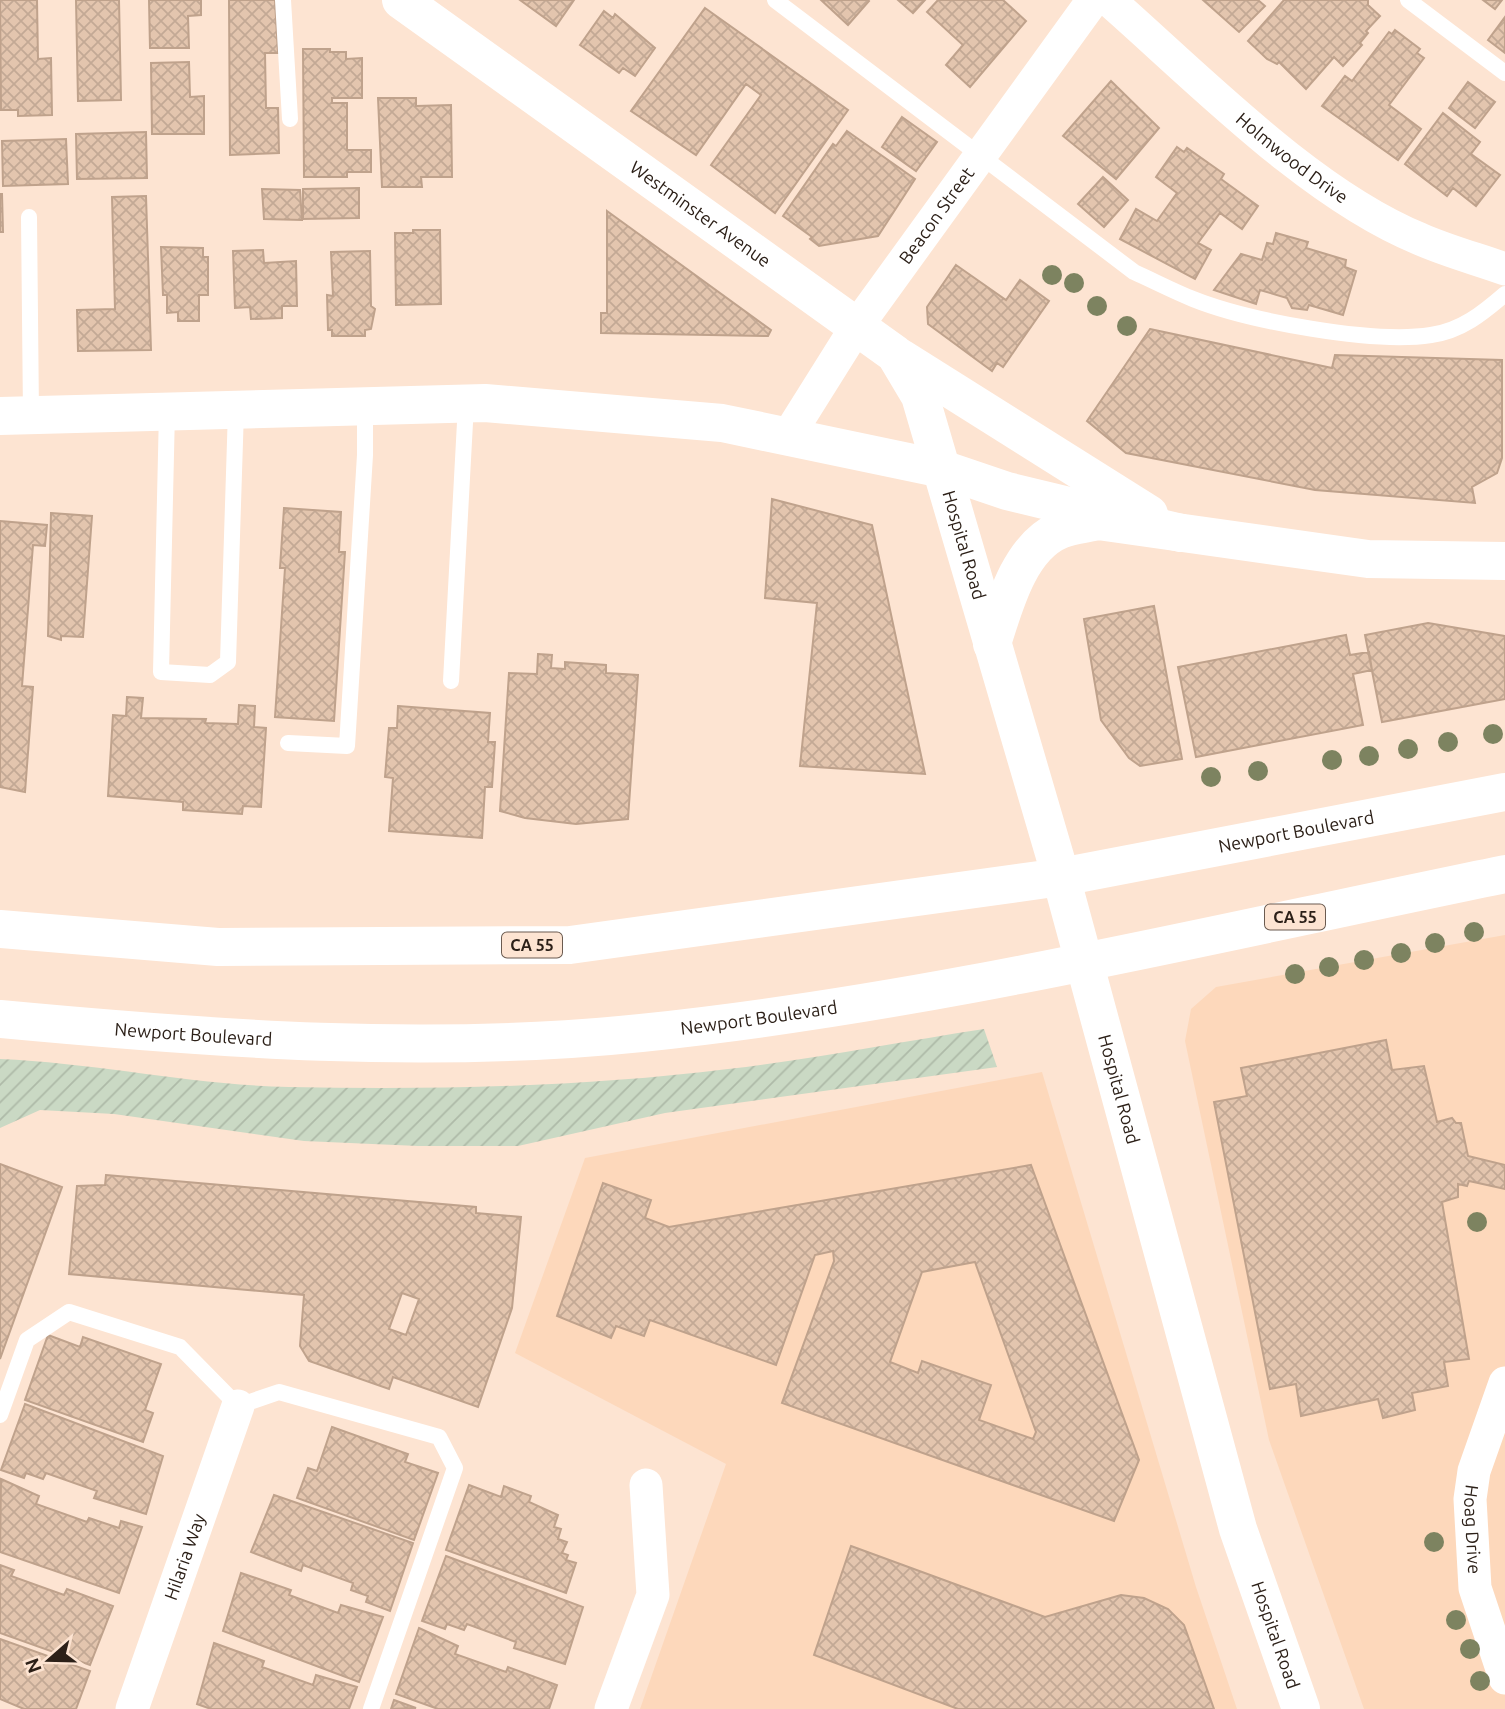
<svg xmlns="http://www.w3.org/2000/svg" width="1505" height="1709" viewBox="0 0 1505 1709" font-family="Ubuntu,sans-serif">
<style>
.built{fill:#fdd8bb}
.garden{fill:url(#garden-furrows)}
.building{fill:url(#building-cross-hatch);stroke:#bfa28c;stroke-width:2;fill-rule:evenodd}
.lines{fill:none;stroke-linecap:round;stroke-linejoin:round}
.service{stroke:#fff;stroke-width:16}
.minor{stroke:#fff;stroke-width:33}
.tertiary{stroke:#fff;stroke-width:38}
.secondary{stroke:#fff;stroke-width:38}
.trunk{stroke:#fff;stroke-width:38}
.tree{fill:#7d8360}
.labels{text-anchor:middle;stroke-width:6;stroke-linejoin:round;paint-order:stroke}
.shield{fill:#fde4d2;stroke:#6b5b50;stroke-width:2}
.shield-label{font-size:16px;font-weight:bold;fill:#2c2018}
.street-label{font-size:18px;fill:#2c2018;stroke:#fde4d2}
</style>
<defs>
<pattern id="garden-furrows" width="10" height="10" patternUnits="userSpaceOnUse" patternTransform="scale(1.75)"><rect width="10" height="10" fill="#cad9c4"/><path d="M-1 1l2-2M0 10L10 0M9 11l2-2" fill="none" stroke="#aebaa8"/></pattern>
<pattern id="building-cross-hatch" width="8" height="8" patternUnits="userSpaceOnUse" patternTransform="scale(1.75)"><rect width="8" height="8" fill="#e3c5ae"/><path d="M0 0l8 8M0 8l8-8" fill="none" stroke="#c3a995"/></pattern>
</defs>
<rect width="100%" height="100%" fill="#fde4d2"/>
<!-- built -->
<path class="built" d="M1505 935V1709H1364L1269 1440 1185 1041 1191 1009 1216 987Z
M1042 1072 1196 1587 1237 1709H640L726 1464 515 1353 585 1158Z"/>
<!-- garden -->
<path class="garden" d="M984 1029 997 1067 665 1113 518 1146H418L304 1141 114 1114 40 1110 0 1128V1059C97 1063 192 1085 289 1087 435 1090 583 1087 728 1069 814 1059 899 1042 984 1029Z"/>
<!-- building -->
<path class="building" d="M0 0H37L38 59 51 58 52 115 18 116V110H1Z
M76 0H119L121 100 78 101Z
M149 0H201V15L188 16 189 48H150Z
M229 0H275L278 53H265L266 108H278L279 153 230 155Z
M520 0H574L556 26Z
M821 0H868L869 1 848 25Z
M898 0H925L913 13Z
M938 0H1003L1026 21 970 87 946 65 963 45 927 12Z
M1203 0H1258L1265 6 1239 32Z
M1284 0H1368V5L1380 16 1366 31 1368 33 1360 43 1362 45 1343 66 1334 57 1306 89 1279 62 1277 64 1267 59 1248 41Z
M1483 0H1502L1495 9Z
M705 8 848 110 775 213 711 165 761 95 746 84 696 155 631 111Z
M604 11 613 18 615 14 655 48 635 76 623 68 619 73 580 45Z
M1505 17V53L1488 40Z
M1395 30 1420 49 1417 53 1424 58 1389 105 1421 129 1398 160 1322 106 1345 76 1352 81 1389 32 1392 34Z
M303 49H330V52H346V59L362 58V98H332V103H347V150H371V172H347V177H304Z
M189 62 190 97 204 96V134H152L151 63Z
M1111 81 1159 128 1116 179 1063 136Z
M1468 82 1495 102 1475 128 1449 108Z
M378 98H416V106L451 105 452 177H421L422 187H382Z
M1443 113 1480 142 1471 154 1500 175 1476 206 1453 188 1447 196 1405 164Z
M902 117 937 142 916 171 882 147Z
M847 131 915 179 878 236 819 246 810 239 812 237 783 216 833 144 836 146Z
M146 132 147 178 77 179 76 134Z
M66 139 68 184 3 186 2 141Z
M1177 147 1184 152 1187 148 1224 174 1221 179 1258 206 1242 229 1220 213 1198 243 1211 250 1195 279 1120 239 1136 209 1157 221 1177 193 1156 177Z
M1103 177 1128 200 1104 227 1078 204Z
M359 188V218L303 219V189Z
M262 189 300 190 302 220 264 219Z
M0 194H2L3 232H0Z
M146 196 151 350 78 351 77 310 115 309 112 197Z
M607 211 771 330 768 336 601 333V313H607Z
M413 230H440L441 304 396 305 395 233H413Z
M1276 233 1308 242 1306 248 1346 260 1345 267 1356 271 1343 315 1309 305 1307 310 1292 308 1287 298 1260 290 1256 304 1214 290 1241 254 1262 260 1267 243 1273 244Z
M161 247 203 248V257H208V295H199V321H178V312L167 313V295H163Z
M263 250 264 263 296 261 297 306H282V318L251 319 250 307 235 308 233 251Z
M370 251 371 306 375 309 371 329 365 330V336H332V330H328L327 295 333 296 331 252Z
M956 265 1006 300 1020 280 1049 301 1003 367 997 363 992 371 928 324 927 307Z
M1150 329 1332 368 1335 355 1502 360V458L1497 473 1472 487 1475 503 1315 490 1126 453 1087 421Z
M772 499 872 525 925 774 800 766 817 603 765 598Z
M284 508 341 512 339 552H345L334 721 275 717 285 568H280Z
M51 513 92 516 83 637 61 636V640L48 636Z
M0 521 47 525 45 546 33 545 22 686 33 687 25 792 0 787Z
M1154 606 1182 759 1140 766 1129 758 1101 720 1084 619Z
M1428 623 1505 636V699L1382 722 1365 635Z
M1346 635 1350 655 1369 652 1372 670 1353 674 1363 725 1196 757 1178 667Z
M538 654 552 655 551 668 565 669V662L606 665V673L638 675 628 819 576 824 525 818 500 811 509 673 537 674Z
M127 697 143 698 141 718 206 719 205 723 238 724 239 705 255 706 254 727 266 728 261 807 243 806 242 814 183 810V802L108 796 113 715 126 716Z
M398 706 490 713 488 742H495L492 787H485L482 838 389 831 393 778 385 777 389 728H397Z
M1386 1040 1392 1070 1424 1066 1437 1122 1452 1118 1456 1123H1461L1468 1156 1505 1165V1189L1469 1181 1467 1186 1458 1184V1197L1442 1202 1469 1359 1444 1362 1448 1386 1412 1393 1415 1410 1383 1418 1378 1399 1301 1416 1296 1384 1270 1389 1214 1102 1247 1096 1241 1068Z
M0 1164 62 1187 0 1359Z
M1031 1165 1139 1460 1114 1521 782 1403 834 1261 833 1251 815 1255 776 1365 650 1320 644 1336 616 1326 611 1338 557 1316 603 1183 651 1200 645 1218 669 1227ZM975 1262 1036 1432 1033 1439 979 1420 991 1385 922 1361 918 1373 890 1362 922 1272Z
M106 1175 476 1207V1213L521 1217 512 1308 478 1407 393 1377 389 1389 309 1361 300 1346 304 1295 69 1274 77 1186 105 1185ZM402 1293 419 1299 406 1335 389 1329Z
M48 1335 80 1347 83 1337 161 1364 145 1410 153 1413 143 1442 25 1400Z
M25 1404 163 1456 146 1514 94 1498 97 1491 46 1473 43 1479 26 1473 24 1478 1 1470Z
M332 1427 408 1454 405 1462 438 1473 414 1540 297 1498 308 1468 317 1471Z
M1 1479 39 1496 36 1504 87 1522 89 1518 119 1528 121 1521 142 1527 119 1593 0 1552Z
M469 1485 501 1497 504 1486 531 1496 529 1502 558 1515 554 1527 561 1529 558 1539 567 1542 562 1553 568 1555 566 1560 576 1563 566 1593 446 1550Z
M274 1495 413 1543 390 1611 366 1602 368 1596 351 1590 353 1583 303 1565 301 1571 251 1552Z
M851 1546 1045 1617 1121 1595 1144 1598 1168 1609 1184 1625 1214 1709H958L814 1655Z
M446 1556 583 1607 565 1664 514 1648 516 1642 467 1624 464 1630 447 1624 445 1629 422 1621Z
M0 1565 14 1570 11 1576 64 1595 67 1589 113 1606 90 1665 0 1633Z
M241 1573 291 1590 289 1595 338 1613 341 1605 383 1617 359 1682 223 1631Z
M419 1628 458 1646 455 1654 506 1672 508 1667 557 1685 549 1709H438L396 1694Z
M0 1639 90 1671 76 1709H24L0 1699Z
M214 1643 264 1661 262 1667 313 1685 316 1675 357 1687 349 1709H211L197 1704Z
M394 1700 416 1708 391 1709Z"/>
<g class="lines">
<!-- service -->
<path class="service" d="M283 0 290 119
M775 0 1134 272C1154 281 1173 291 1193 299 1248 321 1373 344 1431 335 1461 331 1483 313 1505 294
M1408 0 1505 73
M29 217 31 415
M167 411 161 672 210 675 228 662 236 410
M451 681 466 404
M288 743 347 746 365 455V406
M0 1415 27 1340 69 1312 180 1347 238 1406 279 1392 439 1437 455 1468 371 1709"/>
<!-- minor -->
<g class="minor">
<path id="s1" d="M1109 0C1199 79 1310 194 1420 239 1447 251 1477 259 1505 269"/>
<path id="s2" d="M788 436 857 326 1093 0"/>
<path id="s3" d="M1505 1383 1474 1471 1470 1499 1475 1588 1505 1678"/>
<path id="s4" d="M132 1709 238 1406"/>
<path d="M611 1709 653 1595 646 1485"/>
</g>
<!-- tertiary -->
<g class="tertiary">
<path id="s5" d="M401 0 895 354 920 396 1061 877"/>
<path d="M901 358 1149 514"/>
<path d="M0 416 485 403 722 423 942 469 1007 491 1181 533"/>
<path d="M992 644C1004 606 1019 547 1060 530 1071 525 1086 524 1098 521L1368 559 1505 561"/>
</g>
<!-- secondary -->
<path class="secondary" id="s6" d="M1061 877 1238 1529 1301 1709"/>
<!-- trunk -->
<g class="trunk">
<path id="s7" d="M0 929 218 947 570 945 1061 877 1505 792"/>
<path id="s8" d="M0 1019C213 1039 428 1055 641 1033 932 1003 1219 932 1505 874"/>
</g>
</g>
<!-- trees -->
<g class="tree">
<circle cx="1052" cy="275" r="10"/>
<circle cx="1074" cy="283" r="10"/>
<circle cx="1097" cy="306" r="10"/>
<circle cx="1127" cy="326" r="10"/>
<circle cx="1493" cy="734" r="10"/>
<circle cx="1448" cy="742" r="10"/>
<circle cx="1408" cy="749" r="10"/>
<circle cx="1369" cy="756" r="10"/>
<circle cx="1332" cy="760" r="10"/>
<circle cx="1258" cy="771" r="10"/>
<circle cx="1211" cy="777" r="10"/>
<circle cx="1474" cy="932" r="10"/>
<circle cx="1435" cy="943" r="10"/>
<circle cx="1401" cy="953" r="10"/>
<circle cx="1364" cy="960" r="10"/>
<circle cx="1329" cy="967" r="10"/>
<circle cx="1295" cy="974" r="10"/>
<circle cx="1477" cy="1222" r="10"/>
<circle cx="1434" cy="1542" r="10"/>
<circle cx="1456" cy="1620" r="10"/>
<circle cx="1470" cy="1649" r="10"/>
<circle cx="1480" cy="1681" r="10"/>
</g>
<g class="labels">
<!-- shield labels -->
<g class="shield">
<rect x="1265" y="904.5" width="60" height="25" rx="5"/>
<rect x="502" y="932.5" width="60" height="25" rx="5"/>
</g>
<g class="shield-label">
<text x="1295" y="923">CA 55</text>
<text x="532" y="951">CA 55</text>
</g>
<!-- street labels -->
<g class="street-label">
<text dy="6" stroke="none"><textPath href="#s1" startOffset="242">Holmwood Drive</textPath></text>
<text dy="6" stroke="none"><textPath href="#s5" startOffset="368">Westminster Avenue</textPath></text>
<text dy="6" stroke="none"><textPath href="#s2" startOffset="266">Beacon Street</textPath></text>
<text dy="6" stroke="none"><textPath href="#s5" startOffset="812">Hospital Road</textPath></text>
<text dy="6" stroke="none"><textPath href="#s7" startOffset="1306">Newport Boulevard</textPath></text>
<text dy="6" stroke="none"><textPath href="#s8" startOffset="761">Newport Boulevard</textPath></text>
<text dy="6" stroke="none"><textPath href="#s8" startOffset="194">Newport Boulevard</textPath></text>
<text dy="6" stroke="none"><textPath href="#s6" startOffset="220">Hospital Road</textPath></text>
<text dy="6" stroke="none"><textPath href="#s3" startOffset="152">Hoag Drive</textPath></text>
<text dy="6" stroke="none"><textPath href="#s4" startOffset="161">Hilaria Way</textPath></text>
<text dy="6" stroke="none"><textPath href="#s6" startOffset="788">Hospital Road</textPath></text>
</g>
</g>
<!-- north arrow -->
<g transform="translate(49 1660) rotate(250)" stroke="#fde4d2" stroke-width="5" paint-order="stroke">
<path d="M0-5L12 26L0 18L-12 26Z" fill="#2c2018"/>
<text y="-10" font-size="19" font-weight="bold" text-anchor="middle" fill="#2c2018">N</text>
</g>
</svg>
